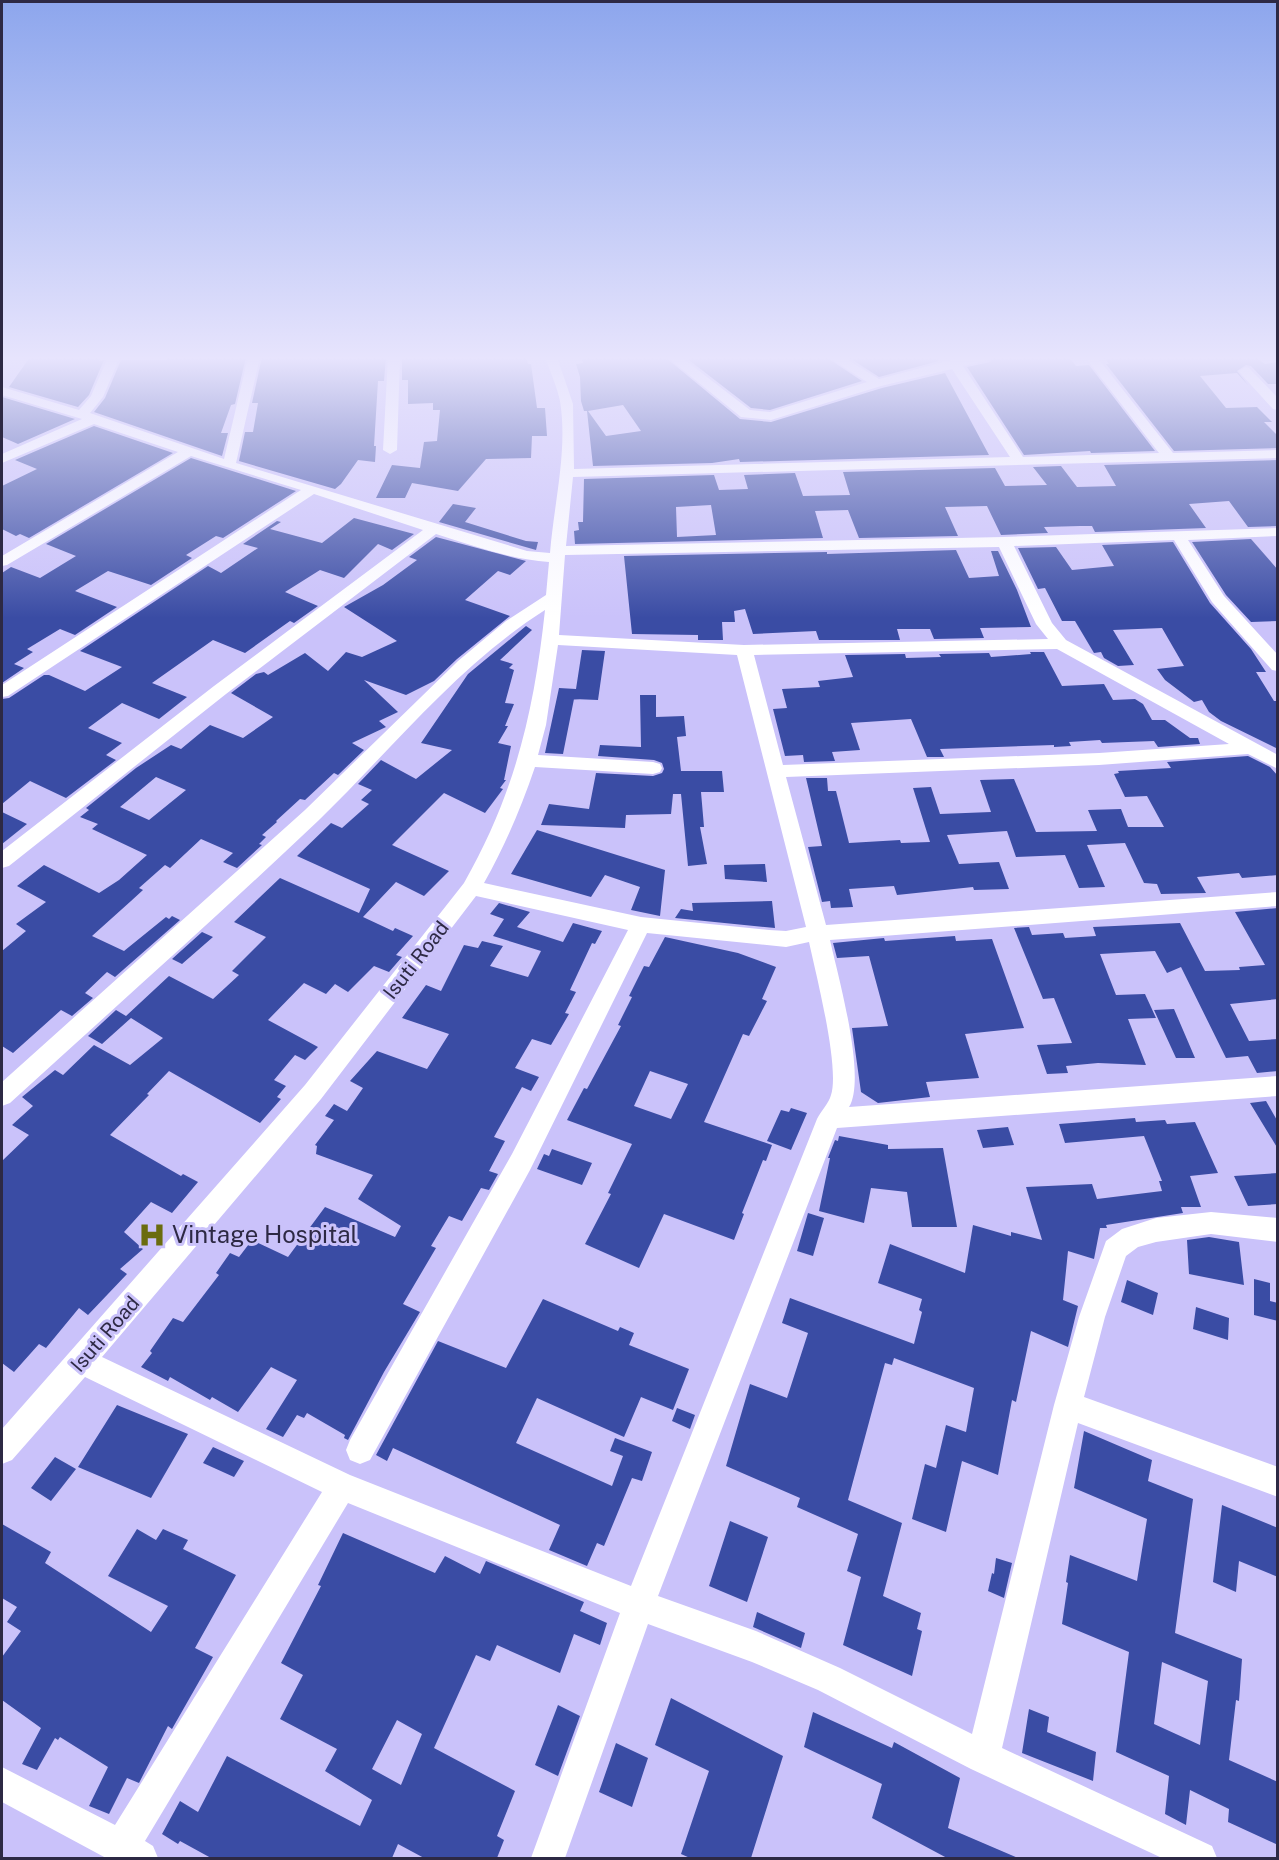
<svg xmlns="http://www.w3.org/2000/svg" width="1279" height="1860" viewBox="0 0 1279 1860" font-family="'Public Sans',sans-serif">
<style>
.building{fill:#3a4ca4;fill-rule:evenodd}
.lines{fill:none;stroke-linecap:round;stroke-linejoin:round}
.minor{fill:#fff;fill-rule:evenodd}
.labels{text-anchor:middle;stroke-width:6;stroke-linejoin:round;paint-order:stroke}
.street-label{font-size:20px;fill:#2d2944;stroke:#cac2fa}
.near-poi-label{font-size:24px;fill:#2d2944;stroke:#cac2fa;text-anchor:start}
</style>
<rect width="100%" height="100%" fill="#cac2fa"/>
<!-- building -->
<path class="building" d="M30 357H101L99 361 104 360 89 395 78 407 9 387Z
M166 357H246L235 404 231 405 221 433H228L222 456 94 412 105 398 121 360H166Z
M262 357H344V359L386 357 384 381H378L374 446H376L375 462 358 460 341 484 335 489 239 461 245 432H253L258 403H252Z
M402 357H526L528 364H531L537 408H545L547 436H532L531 458 486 459 458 491 412 483 405 498H376L392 465 420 468 424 442 437 441 440 410H433V403L408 404V380H402Z
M581 357H665L740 419 771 422 882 388 945 373 989 455 740 462 739 459 712 463 593 466 587 411H584L581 401 580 377 576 364 583 363ZM623 405 641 431 606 436 588 411Z
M685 357H750L753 359 826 357 862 381 770 410 751 408Z
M848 357H937L939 361 879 377Z
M993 357H1069L1076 366 1089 365 1155 451 1091 453 1090 451 1024 455 967 367 990 362Z
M1104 357H1241L1243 359 1257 358 1265 364 1278 362V384H1268L1251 366 1246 365 1237 371 1248 385 1237 373 1200 376 1226 408 1257 407 1272 422H1264L1278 436V448L1174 451 1106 364H1109Z
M2 397 75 419 18 444 2 437Z
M94 426 173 453 29 538 20 534 16 536 2 529V486L37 469 15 460Z
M191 458 296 491 223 538 216 536 186 555 192 558 151 585 108 571 75 591 117 607 75 635 60 629 27 649 33 652 14 664 24 668 2 683V573L11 567 40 578 76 556 46 544Z
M1278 460V526L1248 527 1229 501 1189 504 1206 528 1095 532 1092 526H1080L1044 527 1048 533 1001 535 987 506 945 507 958 536 859 538 848 510 815 511 823 538 575 544 574 531 579 530 578 522H583L584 479 714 475 719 490 748 489 744 475 795 473 803 496 850 495 843 472 995 468 1005 486 1047 485 1033 467 1061 466 1077 487 1116 486 1104 465ZM711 505 716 535 677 537 676 507Z
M453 504 476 508 465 522 526 541 538 542 536 550 439 522Z
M354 518 414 534 392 550 378 544 344 578 320 570 285 592 318 606 294 623 290 621 245 653 213 640 152 683 187 697 159 719 122 703 88 728 122 743 106 755 116 760 66 798 30 781 2 804V699L9 698 44 675H49L85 691 122 667 80 651 208 566 221 573 258 548 243 544 277 521 281 522 270 529 322 543Z
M436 537 526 561 510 575 498 571 465 600 510 616 457 659 434 681 406 695 364 680 398 712 379 721 386 727 352 743 364 750 338 775 334 773 305 800 300 799 276 821 277 822 262 835 266 837 259 844 262 845 237 868 223 862 233 853 201 839 170 868 165 865 139 888 143 890 131 901 92 936 124 951 166 917 169 919 172 916 180 920 115 977 107 972 85 993 93 998 72 1016 61 1010 13 1053 2 1046V951L26 931 16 924 46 902 17 886 44 865 99 893 119 880 147 855 92 829 98 824 80 817 89 810 86 808 136 768 171 745 181 749 210 725 243 738 273 717 231 693 256 674 264 672 268 675 305 653 328 671 346 652 362 657 397 641 344 607 383 585 417 560 409 557ZM156 777 186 790 149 820 120 807Z
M1251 539 1278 570V621L1251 622 1226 595 1192 542Z
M1173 542 1210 603 1251 649 1266 672H1256L1274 701H1278V749L1221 721 1209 712 1202 700 1194 702 1165 680 1157 669 1184 666 1162 628 1113 630 1134 665 1118 666 1104 658 1101 652 1094 653 1075 621H1062L1045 588 1038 589 1018 548 1056 547 1072 570 1114 566 1102 545Z
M956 550 969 578 999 576 991 551H998L1017 590 1031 627 980 628 984 638 934 639 930 629H897L900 640H819L816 631 753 634 745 609 734 611 735 622H722L723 640H698V635L632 634 624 556 827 552V554Z
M526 626 532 630 500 660 513 664 509 668 514 670 505 703 514 704 505 726H508L498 743 511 746 504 780H506L500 788 503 789 485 813 444 793 392 845 449 871 424 896 396 882 363 917 393 931 395 928 413 936 396 955 402 957 389 972 374 966 348 992 335 984 326 994 304 983 268 1020 318 1047 305 1060 295 1055 274 1080 286 1086 277 1097 281 1099 260 1123 169 1071 147 1094 149 1095 110 1135 181 1176 183 1174 198 1182 172 1213 151 1202 124 1232 143 1249 120 1269 127 1274 88 1315 79 1308 46 1348 39 1344 14 1372 2 1363V1161L29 1135 12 1125 33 1106 22 1097 55 1070 63 1075 94 1045 130 1065 163 1038 131 1018 102 1044 88 1036 116 1010 126 1016 169 976 213 999 239 975 232 971 266 937 234 922 280 878 359 913 370 889 297 856 331 823 342 828 369 804 361 800 372 790 358 784 381 760 416 779 452 750 421 743 468 674Z
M582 650 605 651 598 700 574 699 575 694 563 754 545 753 559 688 576 689Z
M1030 652H1044L1062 686 1104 684 1113 700 1135 699 1143 704 1152 720H1165L1190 738H1198L1200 744 1158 747 1154 741 1102 743 1100 740 1069 742 1071 746 1054 747V745L940 749 944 757H927L911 719 851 723 860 750 832 752 835 761 804 762 803 755 785 756 773 709 787 708 782 689 820 687 818 681 853 677 845 655 905 654 906 658 941 657 939 654 989 653 991 657 1031 654Z
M640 695H656V717L684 716 686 736 677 737 681 771H722L724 792H701L704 827H700L707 864 688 866 681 794H673L671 814 626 815 625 828 541 825 549 804 589 809 596 773 653 776 662 773 664 769 662 763 654 760 598 756 600 745 641 747Z
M1248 756 1270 767 1278 776V875L1242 878 1239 873 1197 877 1206 893 1161 894 1157 884 1144 883 1125 843 1087 845 1105 887 1079 888 1065 855 1016 857 1007 831 947 835 959 864 999 862 1009 889 974 890 973 887 897 895 894 886 849 889 853 907 831 908 830 901 822 902 808 847 822 846 806 778H827L828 791H836L849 843 900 840 901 843 930 842 913 788 931 787 940 814 991 812 980 780 1014 779 1036 832 1097 831 1088 810 1121 809 1128 827H1164L1147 796 1125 797 1114 774 1119 773 1118 771 1171 768 1167 762Z
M2 812 27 824 2 844Z
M537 830 665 870 660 916 631 910 640 887 605 875 591 897 511 874Z
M765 864 767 882 725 879 724 865Z
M772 901 775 928 675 918 681 909 693 911 692 903Z
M499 903 530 912 517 927 563 942 573 923 602 931 595 944 592 943 570 990 576 992 565 1013 569 1014 551 1045 532 1039 515 1068 539 1077 531 1091 522 1087 494 1137 505 1141 489 1171 498 1174 489 1190 481 1188 462 1221 449 1216 431 1246 436 1248 403 1304 420 1312 384 1372 348 1440 344 1438 345 1435 307 1413 304 1418 297 1415 283 1437 266 1429 297 1380 271 1367 238 1412 212 1397 210 1400 170 1377 168 1381 141 1367 152 1353 150 1351 173 1318 183 1322 219 1275 216 1273 230 1253 239 1257 252 1240 288 1257 325 1207 395 1237 401 1226 358 1199 373 1175 316 1154 317 1146 315 1145 334 1120 325 1116 334 1104 347 1111 363 1088 350 1081 377 1051 427 1069 449 1034 402 1018 426 985 441 991 464 945 478 948 482 941 503 946 490 966 528 977 541 951 493 936 504 919 490 914Z
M1278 908V999L1230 1004 1249 1041 1278 1039V1071L1257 1073 1248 1056 1226 1058 1181 967 1167 973 1155 951 1100 954 1116 995 1145 994 1156 1018 1128 1019 1146 1065 1098 1063 1066 1066 1068 1073 1047 1074 1037 1045 1072 1043 1054 998 1043 999 1014 928 1029 927 1032 935 1063 933 1065 938 1096 936 1093 927 1180 923 1205 971 1240 970 1239 967 1265 965 1235 912Z
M202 932 213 937 182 964 172 959Z
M955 936 956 941 992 939 1024 1028 965 1034 979 1078 926 1082 930 1097 878 1103 861 1092 852 1028 888 1026 869 956 837 958 833 943 884 938 885 941Z
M665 937 738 953 776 967 762 999 767 1001 749 1036 743 1034 704 1122 772 1145 766 1161 763 1160 742 1213 744 1214 734 1240 664 1214 639 1268 585 1244 611 1194 608 1193 632 1144 567 1120 584 1088 587 1089 621 1026 618 1025 632 997 629 996 644 966 649 967ZM650 1071 688 1084 671 1119 634 1106Z
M1174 1009 1195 1058H1176L1154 1010Z
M1266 1101 1278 1122V1149L1250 1103Z
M791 1108 807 1113 791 1150 767 1141 781 1110 789 1112Z
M1135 1118 1136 1122 1165 1120 1167 1124 1195 1122 1218 1173 1190 1176 1201 1207H1181L1183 1213 1106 1225 1107 1228H1100L1094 1259 1068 1251 1063 1300 1078 1306 1068 1347 1031 1331 1016 1402 1012 1400 998 1475 962 1461 946 1532 912 1519 925 1464 936 1468 946 1425 966 1432 974 1388 894 1358 892 1365 885 1363 848 1500 902 1523 883 1596 921 1613 917 1629 922 1631 912 1676 843 1645 861 1577 847 1571 858 1534 797 1507 800 1498 726 1466 750 1384 787 1398 808 1333 782 1323 790 1298 914 1344 922 1312 919 1310 922 1299 878 1283 890 1244 965 1273 973 1225 1011 1236V1232L1042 1240 1026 1187 1092 1184 1097 1199 1162 1191 1159 1181H1162L1144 1136 1065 1143 1059 1124Z
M1008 1127 1014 1145 983 1148 977 1130Z
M839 1136 888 1145V1149L943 1148 957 1227H912L907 1192 871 1188 864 1223 819 1211 830 1158H828L835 1140 838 1141Z
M552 1149 592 1163 582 1185 537 1169 544 1154 549 1156Z
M1278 1173V1204L1248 1206 1234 1176Z
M808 1213 824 1218 813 1256 797 1251Z
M1209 1237 1239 1242 1244 1285 1189 1274 1187 1240Z
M1254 1279 1270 1283V1301L1278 1303V1321L1254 1315Z
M1127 1280 1158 1293 1153 1315 1121 1302Z
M543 1299 618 1331 620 1327 634 1333 629 1345 689 1369 673 1410 641 1397 624 1437 537 1398 516 1443 612 1486 623 1456 610 1451 615 1438 652 1452 642 1481 632 1478 604 1546 597 1543 587 1566 549 1550 560 1525 393 1448 387 1461 376 1455 438 1341 506 1368Z
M1196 1307 1229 1318 1228 1340 1193 1329Z
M117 1405 188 1434 151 1498 78 1467Z
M677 1408 695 1415 690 1429 672 1421Z
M1084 1431 1152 1460 1148 1481 1193 1499 1175 1633 1242 1659 1239 1701 1236 1700 1229 1760 1278 1782V1845L1228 1822 1229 1809 1190 1790 1186 1825 1165 1814 1169 1776 1116 1752 1129 1652 1062 1624 1068 1583 1066 1582 1070 1555 1137 1581 1147 1519 1074 1488ZM1162 1662 1208 1681 1200 1745 1154 1724Z
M213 1447 244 1461 234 1477 203 1463Z
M55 1457 76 1469 51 1501 31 1488Z
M1222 1505 1278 1528V1577L1239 1561 1236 1592 1213 1582Z
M730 1521 768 1537 747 1602 709 1586Z
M2 1524 51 1552 45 1563 151 1632 168 1606 108 1576 137 1529 156 1540 163 1529 188 1540 183 1549 236 1575 195 1648 213 1657 172 1729 168 1726 139 1783 127 1778 109 1814 89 1806 108 1767 60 1737 58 1740 55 1738 37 1770 22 1764 41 1728 2 1700V1657L21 1631 7 1622 17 1607 2 1598Z
M343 1533 435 1573 445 1556 480 1574 486 1561 584 1602 580 1611 607 1623 600 1645 574 1634 560 1673 497 1645 490 1661 476 1655 434 1748 515 1791 497 1836 504 1840 497 1858H424L398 1844 392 1858H211L180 1841 178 1844 162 1834 180 1801 198 1812 227 1756 360 1826 372 1800 325 1771 337 1749 280 1719 303 1675 281 1663 321 1586 318 1585ZM397 1720 422 1734 401 1785 372 1769Z
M996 1558 1012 1563 1004 1598 988 1591 992 1573 994 1574Z
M757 1612 805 1633 801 1648 753 1627Z
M671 1698 783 1756 751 1858H690L681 1854 709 1771 655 1745Z
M558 1705 580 1716 558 1776 535 1765Z
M1029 1709 1049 1717 1047 1732 1096 1752 1093 1781 1022 1753Z
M813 1712 892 1748 894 1742 960 1778 948 1828 1018 1858H947L872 1818 882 1784 804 1747Z
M616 1743 648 1758 632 1807 599 1792Z"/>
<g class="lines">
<!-- minor -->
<path class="minor" d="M108 357H120L103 397 90 413 224 459 248 357H260L236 463 527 551 550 553C554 503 568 450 560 401 557 386 550 372 545 357H557L573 404 574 469 1010 457 952 369 881 386 771 420 741 417 667 357H681L750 410 770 412 867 382 828 357H843L879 379 955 359 991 357 989 360 963 366 1023 457 1159 453 1085 357H1097L1173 453 1278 450V458L573 477 566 546 1004 537 1278 528V536L1188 540 1224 596 1278 655V671L1272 670 1212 602 1174 540 1014 546 1052 623 1066 640 1278 755V769L1248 754 1099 765 786 777 826 925 1278 892V906L830 940C838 976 867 1078 849 1107L1278 1076V1096L837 1128 658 1596 756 1631 840 1668 972 1734 1054 1405 1079 1317 1106 1241 1122 1229 1156 1218 1211 1212 1278 1218V1242L1211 1234 1156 1242 1138 1247 1126 1256 1105 1317 1084 1397 1278 1467V1497L1078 1423 1002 1748 1212 1846 1217 1858H1162L971 1769 818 1690 752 1662 648 1624 565 1858H531L620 1613 348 1503 145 1841 153 1846 158 1858H106L2 1802V1767L115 1825 322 1492 85 1377 12 1460 2 1464V1429L305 1085 464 883C515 793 534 712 545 610 458 665 392 749 319 820 218 916 113 1009 10 1103L2 1106V1082L305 810 458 661 506 621 546 595 549 562C510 559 474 546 436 534L226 694 9 866 2 868V851L214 686 423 530 314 494 8 696 2 697V685L301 490 191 456 7 565 2 566V556L178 452 94 424 2 463V454L82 419 2 395V387L79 410 91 396ZM999 547 1036 624 1048 639 744 645 559 635 565 555ZM558 645 737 655 806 927 786 931 769 930 641 917 484 883C505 846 521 808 535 767L653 774 660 772 662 768 660 764 653 762 538 755 546 725ZM1057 649 1229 744 1099 753 783 765 754 655ZM476 896 628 930 512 1154 350 1440 346 1450 350 1460 360 1464 370 1460 530 1170 647 933 786 947 809 942C816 974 840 1068 831 1095 829 1103 821 1111 817 1119L631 1586 350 1475 102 1357 321 1099Z
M388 357H400L397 450 390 454 383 450Z
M1245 367 1249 368 1278 398V410L1273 409 1241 374 1239 371Z"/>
</g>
<!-- sky -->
<linearGradient id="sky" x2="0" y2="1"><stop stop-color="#8da6ed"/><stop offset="0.58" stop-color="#e7e4fd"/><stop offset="1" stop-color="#e7e4fd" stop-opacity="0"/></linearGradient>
<rect width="1279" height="618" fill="url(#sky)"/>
<!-- icons -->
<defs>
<symbol id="hospital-bare" viewBox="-9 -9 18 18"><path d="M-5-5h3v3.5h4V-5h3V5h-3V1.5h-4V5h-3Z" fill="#6a6c0e" stroke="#cac2fa" stroke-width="2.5" paint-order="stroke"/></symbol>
</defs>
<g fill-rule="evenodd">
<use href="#hospital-bare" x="133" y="1216" width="38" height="38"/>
</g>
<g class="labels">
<!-- street labels -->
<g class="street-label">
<text transform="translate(416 960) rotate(-52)" y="7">Isuti Road</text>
<text transform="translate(105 1334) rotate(-49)" y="7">Isuti Road</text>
</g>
<!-- near-poi labels -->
<g class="near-poi-label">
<text x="172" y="1243">Vintage Hospital</text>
</g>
</g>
<!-- border -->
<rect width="1279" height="1860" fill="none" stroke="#2d2944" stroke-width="6"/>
</svg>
